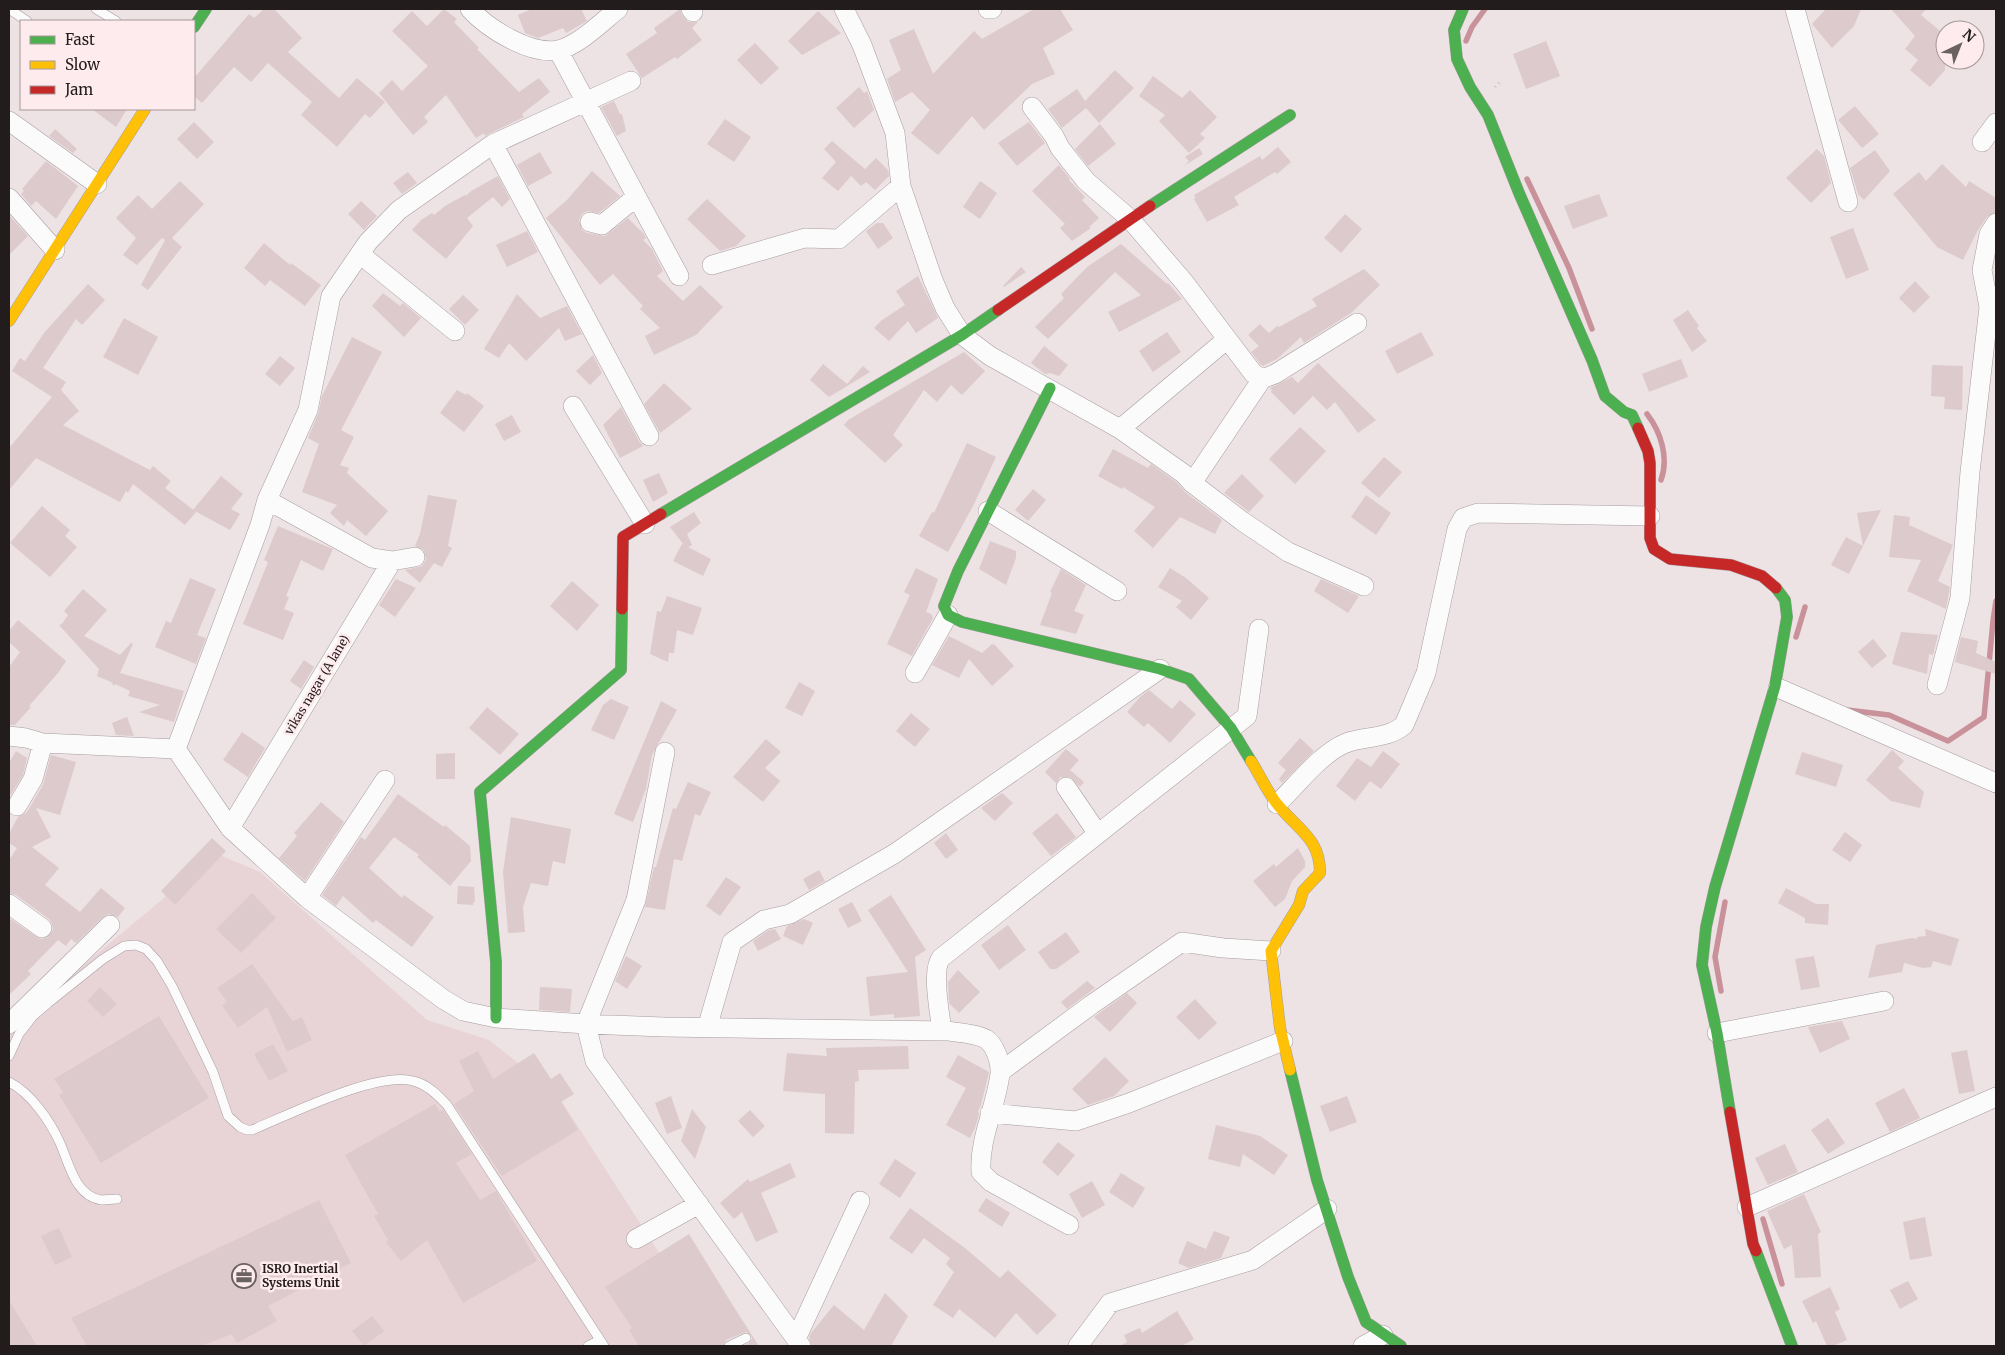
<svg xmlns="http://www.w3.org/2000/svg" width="2005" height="1355" viewBox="0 0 2005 1355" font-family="Merriweather,serif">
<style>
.built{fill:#e8d4d7}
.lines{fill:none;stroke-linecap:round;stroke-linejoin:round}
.stream{stroke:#c9919a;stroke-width:5.5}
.building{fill:#ddcacd}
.lane-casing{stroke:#a69d9f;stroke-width:10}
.street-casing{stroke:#a69d9f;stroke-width:20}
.fast-casing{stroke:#a69d9f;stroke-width:12}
.slow-casing{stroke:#a69d9f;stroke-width:12}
.jam-casing{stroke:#a69d9f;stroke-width:12}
.path{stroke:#c8c5c5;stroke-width:3;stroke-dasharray:1 4;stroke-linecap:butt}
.lane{stroke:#fcfbfb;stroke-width:9}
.street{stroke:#fcfbfb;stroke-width:19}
.fast{stroke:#4caf50;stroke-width:11}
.slow{stroke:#ffc107;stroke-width:11}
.jam{stroke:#c62828;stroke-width:11}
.labels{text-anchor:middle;stroke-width:5;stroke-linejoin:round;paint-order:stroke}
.street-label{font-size:12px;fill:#231c1d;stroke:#feebed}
.poi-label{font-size:12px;font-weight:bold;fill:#231c1d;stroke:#feebed;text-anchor:start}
</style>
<rect width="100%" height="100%" fill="#ede2e4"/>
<!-- built -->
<path class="built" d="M217 854 260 872 427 1020 489 1040 557 1094 719 1346H9V1027Z"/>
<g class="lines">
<!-- stream -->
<path class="stream" d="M1466 41 1472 27 1485 9
M1527 179 1569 268 1592 329
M1647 414C1661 432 1669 458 1661 480
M1796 637 1805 607
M1847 710 1889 715 1948 741 1984 717 1993 621 1996 601
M1721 991 1715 957 1725 902
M1763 1219 1782 1284"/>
</g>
<!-- building -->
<path class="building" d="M264 9H274L302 38 288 52 339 98 357 78 385 102 370 118 365 114 337 147 301 115 312 102 268 63 251 82 234 67 202 103 194 96V78L249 14 254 18Z
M444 9 457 19 454 22 479 48 477 49 519 92 539 78 550 92 522 114 524 117 485 136 484 133 476 138 446 95 424 117 428 122 413 135 379 93 392 80 402 91 428 66 392 31 412 11 427 26Z
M532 9H581L587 21 566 33 563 28 538 38 525 33 518 15Z
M680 9 682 15 688 22H698L692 28 702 40 677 59 675 57 642 78 626 54 657 33 654 28Z
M1034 9H1060L1073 30 1043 48 1055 74 1032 84 984 130 972 116 938 155 911 133 930 110 912 92 895 102 887 79 901 70 889 40 914 29 933 74 974 31 982 39Z
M1826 9H1861L1854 26 1832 48 1812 24Z
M1891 9H1926L1921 15 1945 35V70L1930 87 1910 70 1918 60 1905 49 1915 36Z
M818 11 841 33 802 55 788 41Z
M1546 41 1560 76 1526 89 1513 54Z
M755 43 779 68 761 85 737 60Z
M1115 70 1134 88 1099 123 1086 108 1062 128 1048 109 1077 89 1085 101Z
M1153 76 1182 98 1190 90 1217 117 1200 134 1205 138 1189 153 1159 121 1165 115 1139 96Z
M859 87 864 93 867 91 874 110 854 128 836 108Z
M614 101 620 114H622L626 131 617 136 601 107Z
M1855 106 1879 134 1862 148 1838 120Z
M92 109H127L116 127Z
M725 119 751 137 734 162 707 144Z
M194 122 214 142 197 159 177 139Z
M1029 122 1045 143 1017 166 998 143Z
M1100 124 1116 144 1088 166 1075 149Z
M55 129 77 149 73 153 49 136Z
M832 141 865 169 876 158 888 170 889 176 875 190 866 182 861 186 851 176 838 191 822 178 836 162 824 149Z
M1278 147 1291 162 1277 174 1275 172 1234 197 1239 205 1207 222 1194 199 1196 198 1194 195 1260 156 1262 160Z
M1199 148 1203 154 1184 166 1189 161 1185 157Z
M1817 149 1824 156 1831 183 1811 203 1786 178Z
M1875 150 1890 171 1864 200 1858 194 1850 168Z
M540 152 552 173 528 186 517 165Z
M46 161 78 186 56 219 36 201 31 206 21 194 24 191 22 189Z
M1942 164 1966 187 1969 181 1996 198V212L1987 217 1978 230 1963 260 1937 247 1893 194 1919 172 1926 181Z
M1059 165 1070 179 1069 180 1085 197 1082 200 1099 218 1089 227 1091 228 1072 241 1060 228 1065 224 1032 191Z
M592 171 620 196 599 213 587 211 582 214 579 220 582 230 587 233 605 236 628 218 643 233 646 238 643 240 652 249 663 271 657 276 683 301 700 285 723 307 696 335 654 355 645 336 660 328 640 309 643 306 613 274 600 285 546 218 567 200Z
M408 172 417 183 402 194 393 183Z
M498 176 510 199 502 207 493 197 467 218 473 226 446 259 412 230 421 220 432 213 434 215 445 206 465 195 466 196 471 191Z
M180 181 204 204 172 238 182 247 148 290 141 285 165 240 162 238 137 265 123 255 136 238 116 218 138 195 152 209Z
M980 181 997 193 980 219 963 207Z
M1599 194 1608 216 1573 229 1564 206Z
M707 199 746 236 736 246 720 251 687 219Z
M361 201 377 216 364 230 348 214Z
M1345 214 1362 229 1341 253 1324 238Z
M9 215 28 236 9 255Z
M877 223H883L893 238 878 249 866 231Z
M1853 228 1869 270 1846 279 1830 237Z
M527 231 538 252 507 267 496 245Z
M264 243 290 265 291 263 321 285 305 306 270 280 265 286 244 268Z
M1121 244 1167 284 1168 283 1182 299 1119 332 1108 312 1141 295 1115 272 1048 339 1035 327 1064 298 1061 294 1087 267Z
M1021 267 1026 272 1004 287 1003 286Z
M1364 269 1380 285 1351 313 1304 343 1301 337 1277 359 1263 366 1261 365 1251 352 1259 346 1248 335 1260 324 1269 333 1277 326 1279 327 1317 306 1312 299Z
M918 276 938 318 916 333 908 321 889 341 874 328 882 320 905 305 896 291Z
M1915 281 1930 297 1914 313 1899 298Z
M88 284 105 300 82 325 76 319 43 368 66 382 61 390 79 411 63 425 150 470 153 466 171 481 165 488 196 512 185 525 133 484 128 493 126 491 120 502 36 458 9 490V448L52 397 12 371 20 358 25 361 44 333Z
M383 293 400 306 403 303 421 318 404 337 372 306Z
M517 294 540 318 567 306 582 334 565 341 559 328 526 361 509 343 499 358 484 349Z
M463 295 479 310 465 325 449 309Z
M1688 310 1699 326 1697 328 1707 341 1692 352 1673 320Z
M124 318 158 337 138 375 103 357Z
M1167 332 1181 352 1153 372 1139 351Z
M1421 332 1434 355 1397 374 1385 351Z
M352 337 382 352 341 430 354 437 340 465 349 468 347 473 388 511 366 536 347 520 344 526 330 513 337 505 302 492 319 444 308 438 318 414 322 396Z
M1044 346 1068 365 1059 376 1050 373 1045 374 1031 363Z
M964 352 985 371 962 395 951 385 937 402 924 390 893 435 903 445 885 463 844 425 848 420Z
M593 355 602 373 590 385 576 371Z
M280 356 295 368 280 386 265 374Z
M1681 359 1688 377 1649 392 1642 374Z
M1318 363 1338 383 1376 420 1358 433 1335 402 1327 410 1313 396 1294 415 1271 392 1272 390 1270 388 1292 377 1298 383Z
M823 364 847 384 863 366 870 372 829 397 810 380Z
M1932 365 1963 366 1962 410 1944 409 1945 397 1931 396Z
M664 383 692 409 660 433 644 404Z
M457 390 466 395 467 393 484 406 464 432 440 413Z
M621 407 639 441 643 446 620 458 603 425Z
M512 415 521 432 504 441 495 424Z
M1300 427 1326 451 1295 484 1269 459Z
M967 443 996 457 974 504 948 552 919 536 932 512 934 513Z
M1113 449 1148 468 1151 464 1176 482 1185 492 1222 520 1215 534 1180 517 1153 548 1134 531 1155 507 1123 487 1122 489 1098 476Z
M1384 457 1402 472 1379 498 1361 483Z
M659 473 668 493 653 502 643 480Z
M1242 474 1264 496 1249 512 1224 493Z
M221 476 243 494 231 509 240 514 230 530 193 510Z
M1033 489 1046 500 1028 521 1015 510Z
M428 495 457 500 448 546 452 548 442 567 434 563 420 583 405 570 422 566 426 560 424 550 415 546 420 534Z
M1366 495 1391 513 1376 535 1351 517Z
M42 506 70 530 65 536 77 547 50 577 10 543Z
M1881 510 1849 574 1831 565 1846 537 1863 546 1857 513Z
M694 512 701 523 687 534 692 545 688 547 711 559 703 576 673 561 682 544 684 545 670 527Z
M1894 515 1910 517 1909 525 1953 545 1938 581 1950 587 1946 609 1907 591 1921 560 1889 557Z
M278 526 333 549 323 571 301 560 286 596 289 597 284 609 294 613 283 640 243 624 268 562 264 560Z
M990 541 1016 551V558L1006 585 979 569Z
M916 568 938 579 926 612 931 614 933 618 912 656 887 644 910 595 904 592Z
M1170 568 1186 578 1209 598 1191 620 1176 607 1182 601 1158 587Z
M1061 569 1086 585 1074 611 1084 615 1076 634 1040 625 1052 593 1050 592Z
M190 578 216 589 197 635 206 638 196 664 155 647 166 621 171 623Z
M396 579 416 588 395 617 379 605Z
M1321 579 1359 596 1348 613 1314 591Z
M572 581 599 605 577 631 550 606Z
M83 589 107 610 84 636 120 655 131 643 133 644 120 673 184 691 174 722 139 712 160 705 128 696 130 691 115 684 114 686 111 682 97 676 99 669 59 625 62 624 68 615 64 611Z
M667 596 702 608 693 635 677 630 674 653H669L668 662 650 654 657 611 661 612Z
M18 620 66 661 58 673 29 706 31 707 15 725H9V667L20 652 9 642V631Z
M1901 632 1938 635 1933 655 1929 654 1927 674 1892 664Z
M949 636 982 653 992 644 995 645 1014 666 992 686 969 659 959 678 932 665Z
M1961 637 1978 641 1976 653 1996 662V674L1955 662Z
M1873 639 1887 656 1872 668 1858 652Z
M304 660 314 667 301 689 290 681Z
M799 682 815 691 802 716 785 708Z
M1149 690 1172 709 1180 700 1196 714 1170 743 1148 723 1144 727 1127 712 1140 697Z
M611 699 629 707 614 740 591 730 603 705Z
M661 701 677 710 652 755 646 789 633 822 614 814Z
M487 707 519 734 500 755 469 728Z
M911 713 930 729 915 747 896 731Z
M127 717 134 736 116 735 112 723Z
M242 732 265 748 248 777 223 760Z
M1300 738 1314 751 1282 783 1279 779 1286 770 1278 763Z
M766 739 781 752 765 768 780 781 763 802 733 777Z
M1066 749 1079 760 1070 770 1084 782 1080 787 1070 777H1060L1056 783 1045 772Z
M1892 750 1904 761 1898 768 1924 792 1920 808 1891 801 1866 780Z
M16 751 27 758 23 775 10 796 9 763Z
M1383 751 1400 764 1381 789 1370 781 1355 801 1336 786 1357 758 1371 767Z
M1802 752 1843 765 1836 787 1795 774Z
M455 753V779H436V754Z
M51 755 76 762 60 815 36 808 51 837 32 847 59 868 45 885 80 912 101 888 125 908 118 917 108 914 103 917 76 943 71 939 66 946 58 940 28 971 31 974 9 995V918L40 939 47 938 53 930 52 924 49 919 16 895 9 893V860L17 848 9 843V834L18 817 27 812 43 785Z
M688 782 711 792 700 816 695 814 682 861 674 859 665 910 645 907 654 867H656L673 808 676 809Z
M1002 793 1013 803 995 821 981 808Z
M398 794 444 827 445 825 470 846 471 861 450 886 417 857 419 855 394 837 369 868 402 898 404 895 434 917 412 947 376 920 373 923 343 896 336 906 322 895 361 837 365 840Z
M321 802 344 822 305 881 279 858 297 836 294 833Z
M1057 813 1076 837 1051 856 1032 833Z
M511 817 571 829 565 864 553 861 548 886 531 883 523 907 525 932 508 933 503 872Z
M1845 832 1862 845 1850 862 1832 850Z
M946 833 958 850 946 859 934 843Z
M212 838 226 851 175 905 161 891Z
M1298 848 1305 861V867L1292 881 1285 899 1275 907 1253 881 1274 864 1276 867Z
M819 870 825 881 809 890 803 879Z
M726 877 741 887 720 916 706 906Z
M458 886 474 887 475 903 473 902V905L457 904Z
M1786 888 1816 904H1829L1828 925 1805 923V918L1778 903Z
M252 893 276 918 241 953 216 929Z
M891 895 926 950 915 957 920 1016 894 1018V1014L870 1016 866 977 908 972 868 910Z
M852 902 862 921 848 928 838 909Z
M804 919 813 923 803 945 783 936 787 926Z
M1008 925 1026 950 999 970 981 945Z
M775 929 781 939 758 951 753 941 769 930Z
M1925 929 1959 939 1951 966 1933 961 1931 967 1923 968 1904 963 1902 972 1868 978 1876 945 1912 938 1917 939V937L1926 936Z
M1066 932 1080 952 1056 969H1050L1038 952Z
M626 956 642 966 627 989 615 981Z
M1814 956 1820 987 1801 990 1795 959Z
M252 964 293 1021 302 1017 312 1040 287 1052 267 1007 238 1028 222 1005 227 1002 217 988Z
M958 970 980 992 959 1013 949 1003 948 982Z
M1087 981 1095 988 1067 1009 1061 1002Z
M100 987 117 1004 103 1017 87 1001Z
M540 987 572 989 570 1012 539 1010Z
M1127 993 1137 1003 1110 1032 1094 1017Z
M1195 999 1217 1023 1199 1040 1176 1017Z
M159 1016 209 1098 101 1163 59 1095 63 1092 54 1079Z
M1842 1021 1850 1039 1820 1053 1808 1027Z
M273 1044 288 1071 269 1081 254 1054Z
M908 1046 909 1069 858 1070 859 1081 855 1082 854 1134 825 1133V1094L783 1091 787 1053 827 1056 826 1048Z
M1967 1050 1975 1091 1959 1094 1951 1053Z
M478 1051 493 1079 534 1053 551 1079 560 1073 574 1094 561 1102 578 1130 502 1176 454 1104 474 1091 459 1061Z
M958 1055 989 1072 981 1105 978 1111 979 1114 975 1128 970 1138 946 1125 966 1088 946 1077Z
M1105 1057 1129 1081 1114 1096 1088 1105 1072 1089Z
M1904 1088 1920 1118 1890 1132 1875 1103Z
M671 1096 682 1128 667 1134 655 1103Z
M1347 1096 1357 1122 1330 1132 1320 1106Z
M435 1104 440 1112 443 1110 472 1154 456 1163 480 1200 496 1191 537 1261 463 1303 427 1240 401 1261 386 1242 388 1240 374 1216 378 1214 345 1155Z
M692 1109 706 1127 695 1159 681 1141Z
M750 1110 765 1126 753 1137 738 1121Z
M1828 1118 1845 1143 1828 1154 1811 1130Z
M1216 1125 1260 1136 1288 1155 1274 1175 1243 1154 1240 1167 1208 1159Z
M1058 1142 1075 1155 1058 1176 1042 1162Z
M1785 1144 1798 1172 1768 1185 1755 1158Z
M895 1159 916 1173 900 1198 879 1184Z
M790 1163 796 1177 761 1193 778 1232 756 1242 742 1212 734 1219 720 1203 748 1179 750 1182Z
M1121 1173 1145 1188 1133 1208 1109 1192Z
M1092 1181 1105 1205 1082 1218 1069 1194Z
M1804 1194 1821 1232 1818 1234 1821 1277 1795 1278 1792 1245 1784 1249 1767 1211Z
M986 1198 1010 1213 1002 1227 978 1211Z
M319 1200 351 1263 268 1306 277 1321 237 1343 232 1334 201 1346H87L71 1318Z
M910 1208 965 1248 1000 1278 1008 1270 1057 1315 1037 1335 1016 1313 995 1338 959 1309 953 1318 933 1305 954 1272 946 1264 950 1258 924 1238 912 1254 889 1238Z
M1925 1217 1932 1256 1910 1260 1903 1222Z
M59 1228 72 1257 55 1265 41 1236Z
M1214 1231 1230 1237 1221 1258 1189 1268 1178 1263 1187 1241 1206 1249Z
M689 1234 732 1304 759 1346H743L749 1343 752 1339 751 1335 746 1332 726 1340 723 1346H639L629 1330 632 1328 605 1287Z
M1908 1281 1918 1299 1900 1309 1890 1290Z
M1830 1287 1840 1309 1835 1312 1847 1340 1833 1346H1827L1816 1321 1813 1323 1802 1301Z
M885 1293 908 1316 891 1346H812L809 1338 811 1333 834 1305 864 1330Z
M9 1300 37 1346H9Z
M1177 1311 1194 1339 1182 1346H1120L1127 1342 1124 1335 1140 1328 1142 1333Z
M372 1316 384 1331 364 1346 352 1331Z"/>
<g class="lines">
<defs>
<path id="lane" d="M9 9 27 21
M96 9 116 21
M9 1056 19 1034 33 1016 48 1003 103 959 124 946 136 945 146 949 157 961 172 986 213 1072 228 1116 240 1127 247 1130H252C288 1115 377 1071 413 1081 427 1084 438 1095 447 1105L604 1346
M9 1082C31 1093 50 1121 60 1143 69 1163 75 1196 101 1200 106 1200 112 1199 117 1199
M588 1346 600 1340
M729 1346 746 1338"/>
<path id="street" d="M470 9C488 29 530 55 558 50 578 46 603 21 618 9
M691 9 693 12
M844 9 862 45 895 133 901 186 933 280 945 308 962 335 990 356 1120 429 1184 474 1192 483 1242 521 1288 552 1364 586
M988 9H992
M1795 9 1848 202
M558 50 679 276
M1032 107 1054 136 1060 148 1086 181 1130 219 1184 282 1253 373 1262 379 1275 374 1357 323
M9 121 97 184
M1982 142 1996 123
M493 144 649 436
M9 198 55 250
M590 222 602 225 636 197
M360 254 455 331
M712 265 805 238 839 239 901 186
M573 406 645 524
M1120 429 1226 340
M1192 483 1262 379
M267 500 372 558 392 561
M988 511 1117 591
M915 673 948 615
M1937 685 1960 598 1970 472 1989 307 1982 270 1989 234 1996 223
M1778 688 1996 783
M9 736 26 738 43 743 176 749 230 828 307 898 443 999 463 1011 496 1018 586 1024 595 1061 801 1346
M176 749 260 525 267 500 308 410 331 296 368 242 399 210 493 144 631 81
M665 752 636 900 586 1024 664 1027 948 1031C960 1033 975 1033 986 1039 995 1045 1001 1062 1000 1074 996 1107 979 1138 981 1172L991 1182 1069 1225
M1066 787 1098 834
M1277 804C1297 785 1321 753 1346 743 1365 736 1388 739 1404 725L1426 673 1457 529 1463 518 1478 513 1650 516
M17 806 33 779 43 743
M230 828 392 561 415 557
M307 898 385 780
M9 904 42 928
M9 1024 110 925
M707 1028 732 942 764 920 790 914 894 854 1160 669
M942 1031C940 1014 931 971 941 958L1247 716 1259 629
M1717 1033 1884 1001
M1000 1072 1091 1005 1182 942 1223 948 1271 951
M990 1113 1076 1121 1129 1103 1283 1041
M1747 1207 1996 1097
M636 1239 699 1204
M796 1339 860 1201
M1078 1346 1110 1303 1253 1260 1327 1209
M1363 1346 1383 1335"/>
<path id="fast" d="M1463 9 1454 30 1457 59 1470 87 1488 115 1519 193 1592 360 1605 396 1624 412 1632 415 1638 428
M194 27 206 9
M1150 206 1290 115
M1050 388 958 571 944 606 948 615 962 622 1160 669 1189 679 1231 728 1251 761
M661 514 962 335 998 310
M496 1018V962L480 792 621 670 622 609
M1290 1070 1317 1180 1348 1277 1366 1322 1401 1346
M1730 1112 1717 1033 1702 965 1706 927 1715 887 1775 686 1787 617 1785 600 1776 588
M1756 1251 1792 1346"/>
<path id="slow" d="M9 321 145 109
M1251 761C1260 775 1267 792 1278 805 1298 830 1320 838 1320 873L1303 891 1299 905 1271 951 1280 1028 1290 1070"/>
<path id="jam" d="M998 310 1150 206
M1638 428 1648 451 1650 463V538L1654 549 1670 559 1731 565 1762 576 1776 588
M622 609 623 537 661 514
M1730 1112 1753 1244 1756 1251"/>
</defs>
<!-- lane casing -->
<use href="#lane" class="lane-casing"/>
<!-- street casing -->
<use href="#street" class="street-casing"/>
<!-- fast casing -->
<use href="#fast" class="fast-casing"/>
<!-- slow casing -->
<use href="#slow" class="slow-casing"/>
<!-- jam casing -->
<use href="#jam" class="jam-casing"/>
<!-- path -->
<path class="path" d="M1495 87 1502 80"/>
<!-- lane -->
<use href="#lane" class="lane"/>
<!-- street -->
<use href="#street" class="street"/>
<!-- fast -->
<use href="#fast" class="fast"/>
<!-- slow -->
<use href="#slow" class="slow"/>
<!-- jam -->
<use href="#jam" class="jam"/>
</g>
<!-- icons -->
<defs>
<symbol id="office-ring" viewBox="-11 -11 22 22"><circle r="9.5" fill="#feebed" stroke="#6a6163" stroke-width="1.5"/><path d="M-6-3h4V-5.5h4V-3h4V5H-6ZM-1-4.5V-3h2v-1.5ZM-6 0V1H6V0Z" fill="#6a6163"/></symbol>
</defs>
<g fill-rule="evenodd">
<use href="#office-ring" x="230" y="1262" width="28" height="28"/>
</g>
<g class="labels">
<!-- street labels -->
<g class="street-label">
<text transform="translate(317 685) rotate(-59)" y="4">vikas nagar (A lane)</text>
</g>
<!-- poi labels -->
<g class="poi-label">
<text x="262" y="1273">ISRO Inertial<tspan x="262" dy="14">Systems Unit</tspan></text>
</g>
</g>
<!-- border -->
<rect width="2005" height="1355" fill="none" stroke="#231c1d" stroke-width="20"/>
<!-- legend -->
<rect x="20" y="20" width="175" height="90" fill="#feebed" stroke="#a6989a"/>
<rect x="30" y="36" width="25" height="8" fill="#4caf50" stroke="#a6989a"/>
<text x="65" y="45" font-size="15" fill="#231c1d">Fast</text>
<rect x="30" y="61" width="25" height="8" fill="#ffc107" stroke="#a6989a"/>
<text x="65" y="70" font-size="15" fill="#231c1d">Slow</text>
<rect x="30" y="86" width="25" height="8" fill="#c62828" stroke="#a6989a"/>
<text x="65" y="95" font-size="15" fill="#231c1d">Jam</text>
<!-- north arrow -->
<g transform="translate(1960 45) rotate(43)"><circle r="24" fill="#feebed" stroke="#a6989a"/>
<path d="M0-4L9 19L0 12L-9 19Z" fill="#6a6163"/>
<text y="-8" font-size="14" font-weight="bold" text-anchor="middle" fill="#231c1d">N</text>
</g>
</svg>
